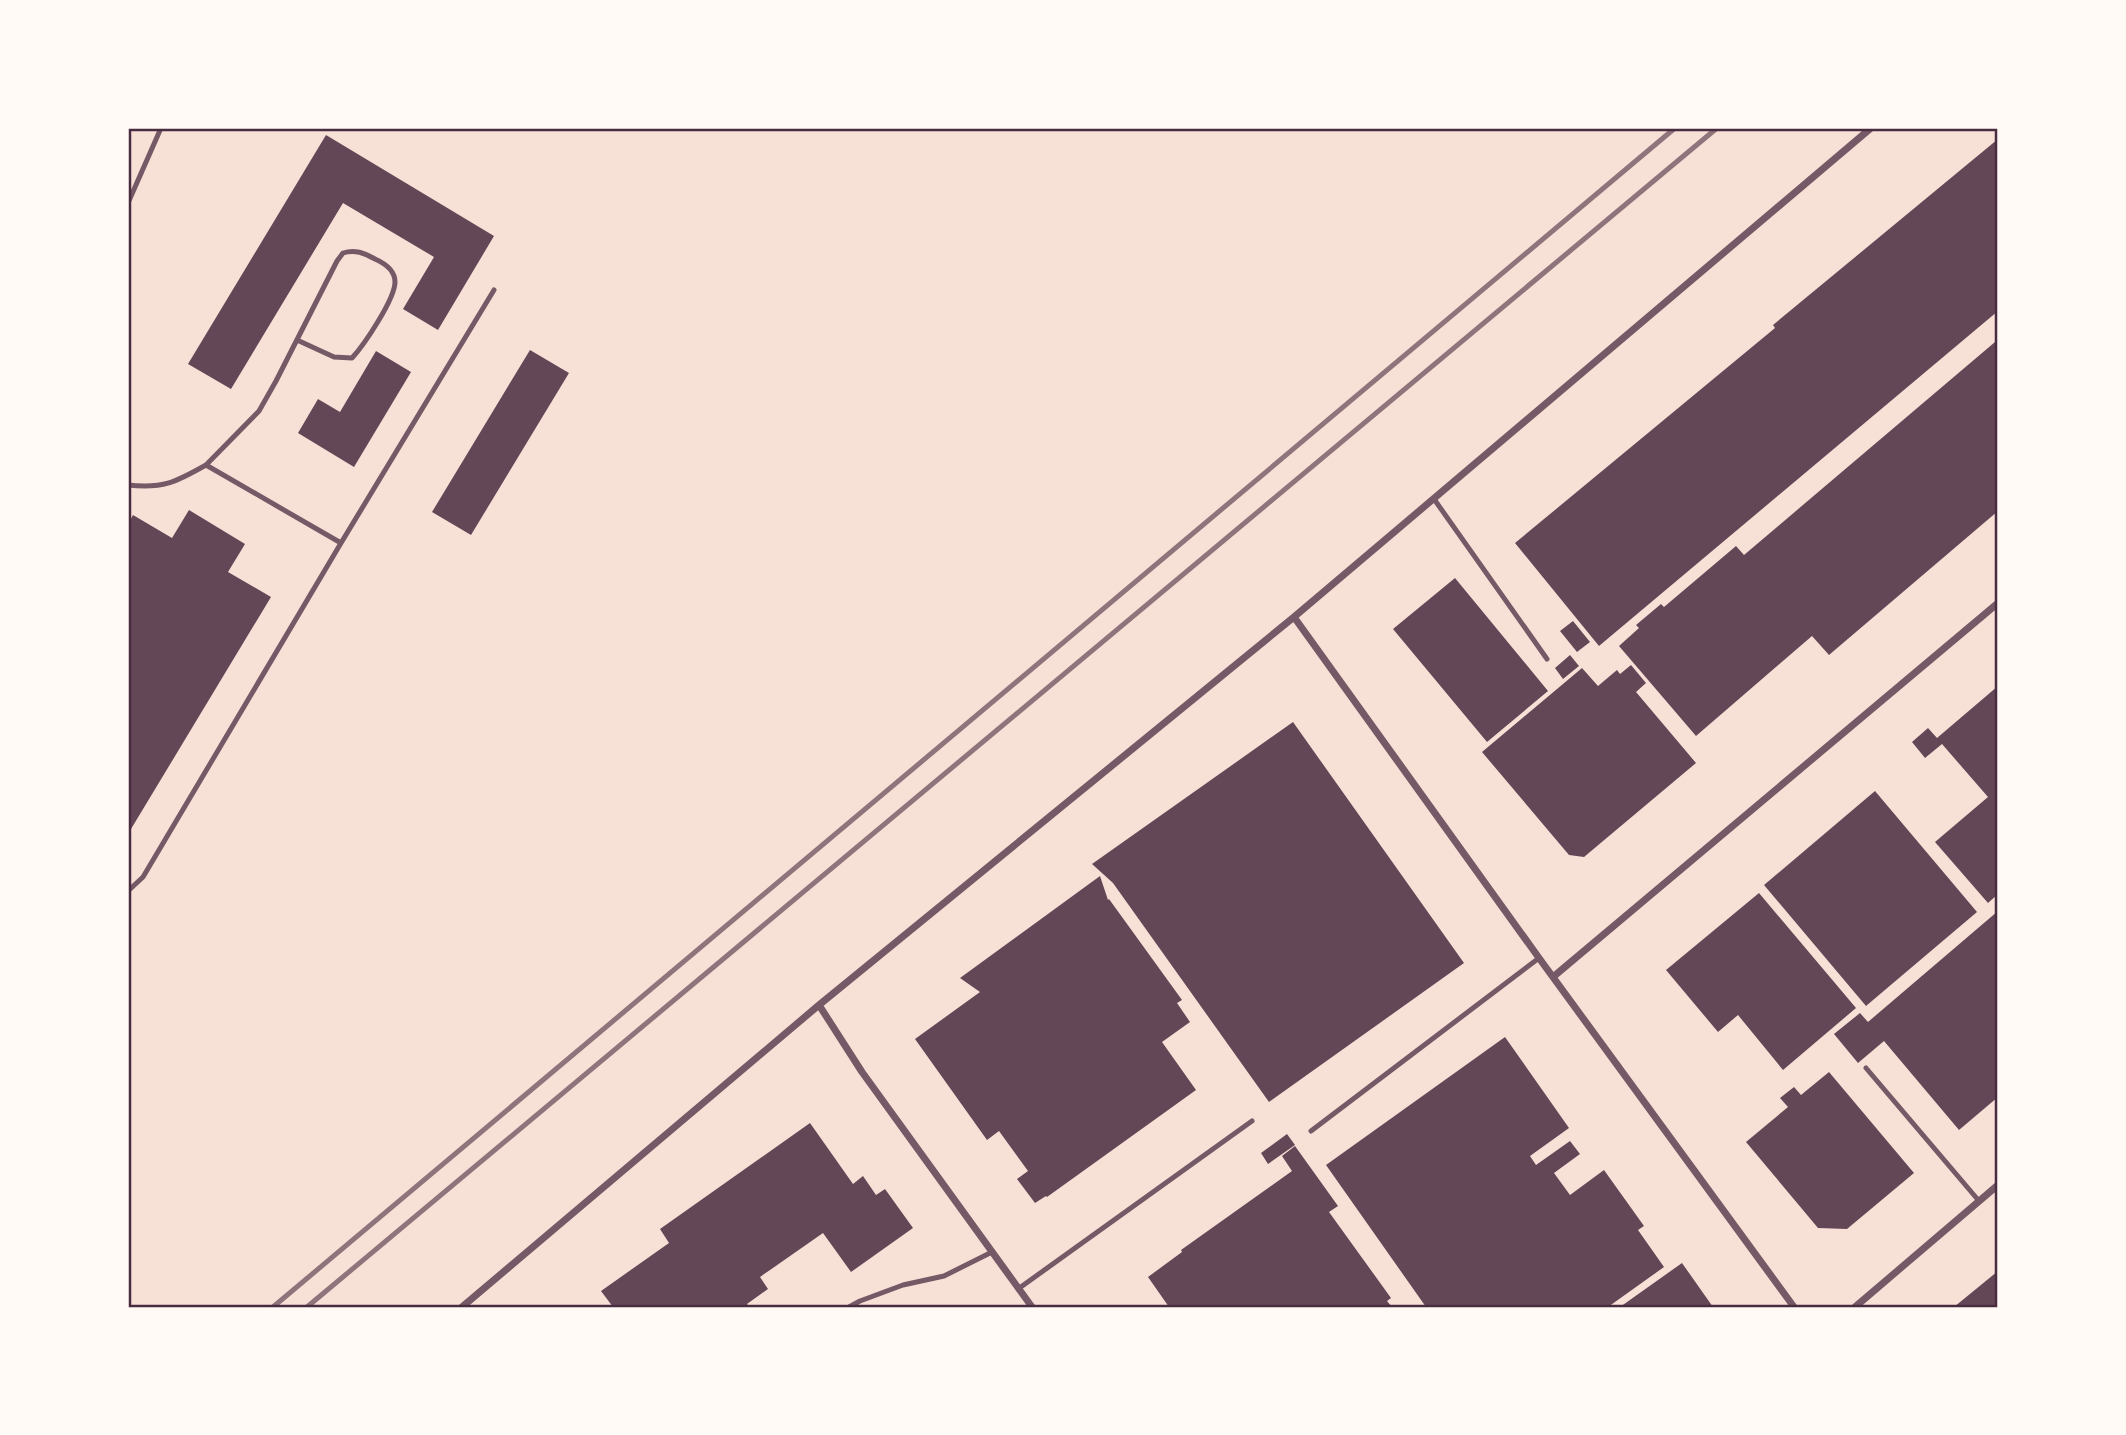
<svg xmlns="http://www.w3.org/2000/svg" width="2126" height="1435" viewBox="0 0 2126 1435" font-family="Poppins,sans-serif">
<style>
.building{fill:#644757}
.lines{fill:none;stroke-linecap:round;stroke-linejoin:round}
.service{stroke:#755966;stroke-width:5}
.minor{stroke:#755966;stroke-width:7}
.rail{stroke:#8f747c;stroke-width:5}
.neatline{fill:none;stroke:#4a2c40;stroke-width:2.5}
</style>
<rect width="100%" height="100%" fill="#f7e1d7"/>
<!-- building -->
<path class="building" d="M326 135 494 236 438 330 403 309 434 257 343 203 231 389 188 364Z
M1998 139V311L1599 646 1515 543 1775 328 1773 325Z
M1995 342 1998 346V511L1829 655 1812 636 1696 736 1619 646 1639 628 1636 625 1661 604 1664 607 1736 546 1744 555Z
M530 350 569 373 471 535 432 512Z
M376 351 411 372 354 467 298 433 318 399 340 412Z
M189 510 245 544 228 572 271 597 128 834V524L133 515 172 538Z
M1455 578 1548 691 1487 742 1393 629Z
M1573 621 1590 642 1577 652 1560 631Z
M1570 655 1579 666 1563 679 1555 668Z
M1631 665 1646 683 1636 692 1696 763 1584 857 1569 855 1482 752 1582 668 1598 686 1617 670 1620 674Z
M1998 686V894L1988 903 1935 842 1988 797 1942 744 1925 758 1912 742 1928 728 1937 738Z
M1293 722 1464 963 1269 1102 1113 883 1092 864Z
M1875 791 1977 912 1866 1006 1764 885Z
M1100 876 1108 900 1109 899 1182 1000 1177 1003 1190 1022 1162 1042 1196 1090 1047 1197 1046 1196 1035 1203 1017 1179 1028 1171 999 1131 987 1140 915 1039 980 992 960 978Z
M1759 893 1856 1008 1783 1070 1738 1015 1718 1032 1666 970Z
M1998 911V1097L1959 1130 1884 1041 1858 1063 1834 1034 1860 1013 1868 1022Z
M1505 1037 1569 1128 1530 1156 1536 1165 1570 1141 1580 1154 1554 1173 1570 1195 1604 1170 1644 1226 1638 1230 1664 1267 1608 1307H1426L1326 1165Z
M1829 1072 1914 1173 1847 1229 1818 1228 1746 1142 1788 1107 1780 1098 1794 1087 1801 1095Z
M810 1123 853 1184 863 1176 876 1195 885 1189 913 1228 851 1272 823 1233 760 1277 768 1289 747 1304 749 1307H613L601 1291 669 1243 660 1229Z
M1287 1134 1295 1145 1268 1164 1261 1153Z
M1295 1146 1338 1206 1329 1212 1391 1298 1387 1301 1392 1307H1169L1148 1277 1182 1252 1181 1250 1292 1171 1282 1156Z
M1682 1263 1713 1307H1620Z
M1998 1271V1307H1954Z"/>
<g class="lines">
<!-- service -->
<path class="service" d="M128 203 161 128
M206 465 259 411 276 381 337 261 343 253C355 249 364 253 375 259 384 263 395 270 395 282 395 299 364 345 352 358L334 357 297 340
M128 485C163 489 176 482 206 465L341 543
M1434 499 1547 659
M128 891 143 877 341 543 494 290
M1866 1068 1979 1201
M1311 1131 1539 958
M1018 1289 1252 1121
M849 1307 860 1301 903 1285 944 1276 992 1252"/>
<!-- minor -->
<path class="minor" d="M1294 617 1539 958 1794 1307
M1553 977 1998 603
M819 1005 862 1072 1032 1307
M462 1307 819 1005 1294 617 1871 128
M1855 1307 1998 1185"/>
<!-- rail -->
<path class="rail" d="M273 1307 1675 128
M307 1307 1717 128"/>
</g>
<!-- border -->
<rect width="2126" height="1435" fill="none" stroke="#fffaf5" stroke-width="259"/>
<rect x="130" y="130" width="1866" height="1176" class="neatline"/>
</svg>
